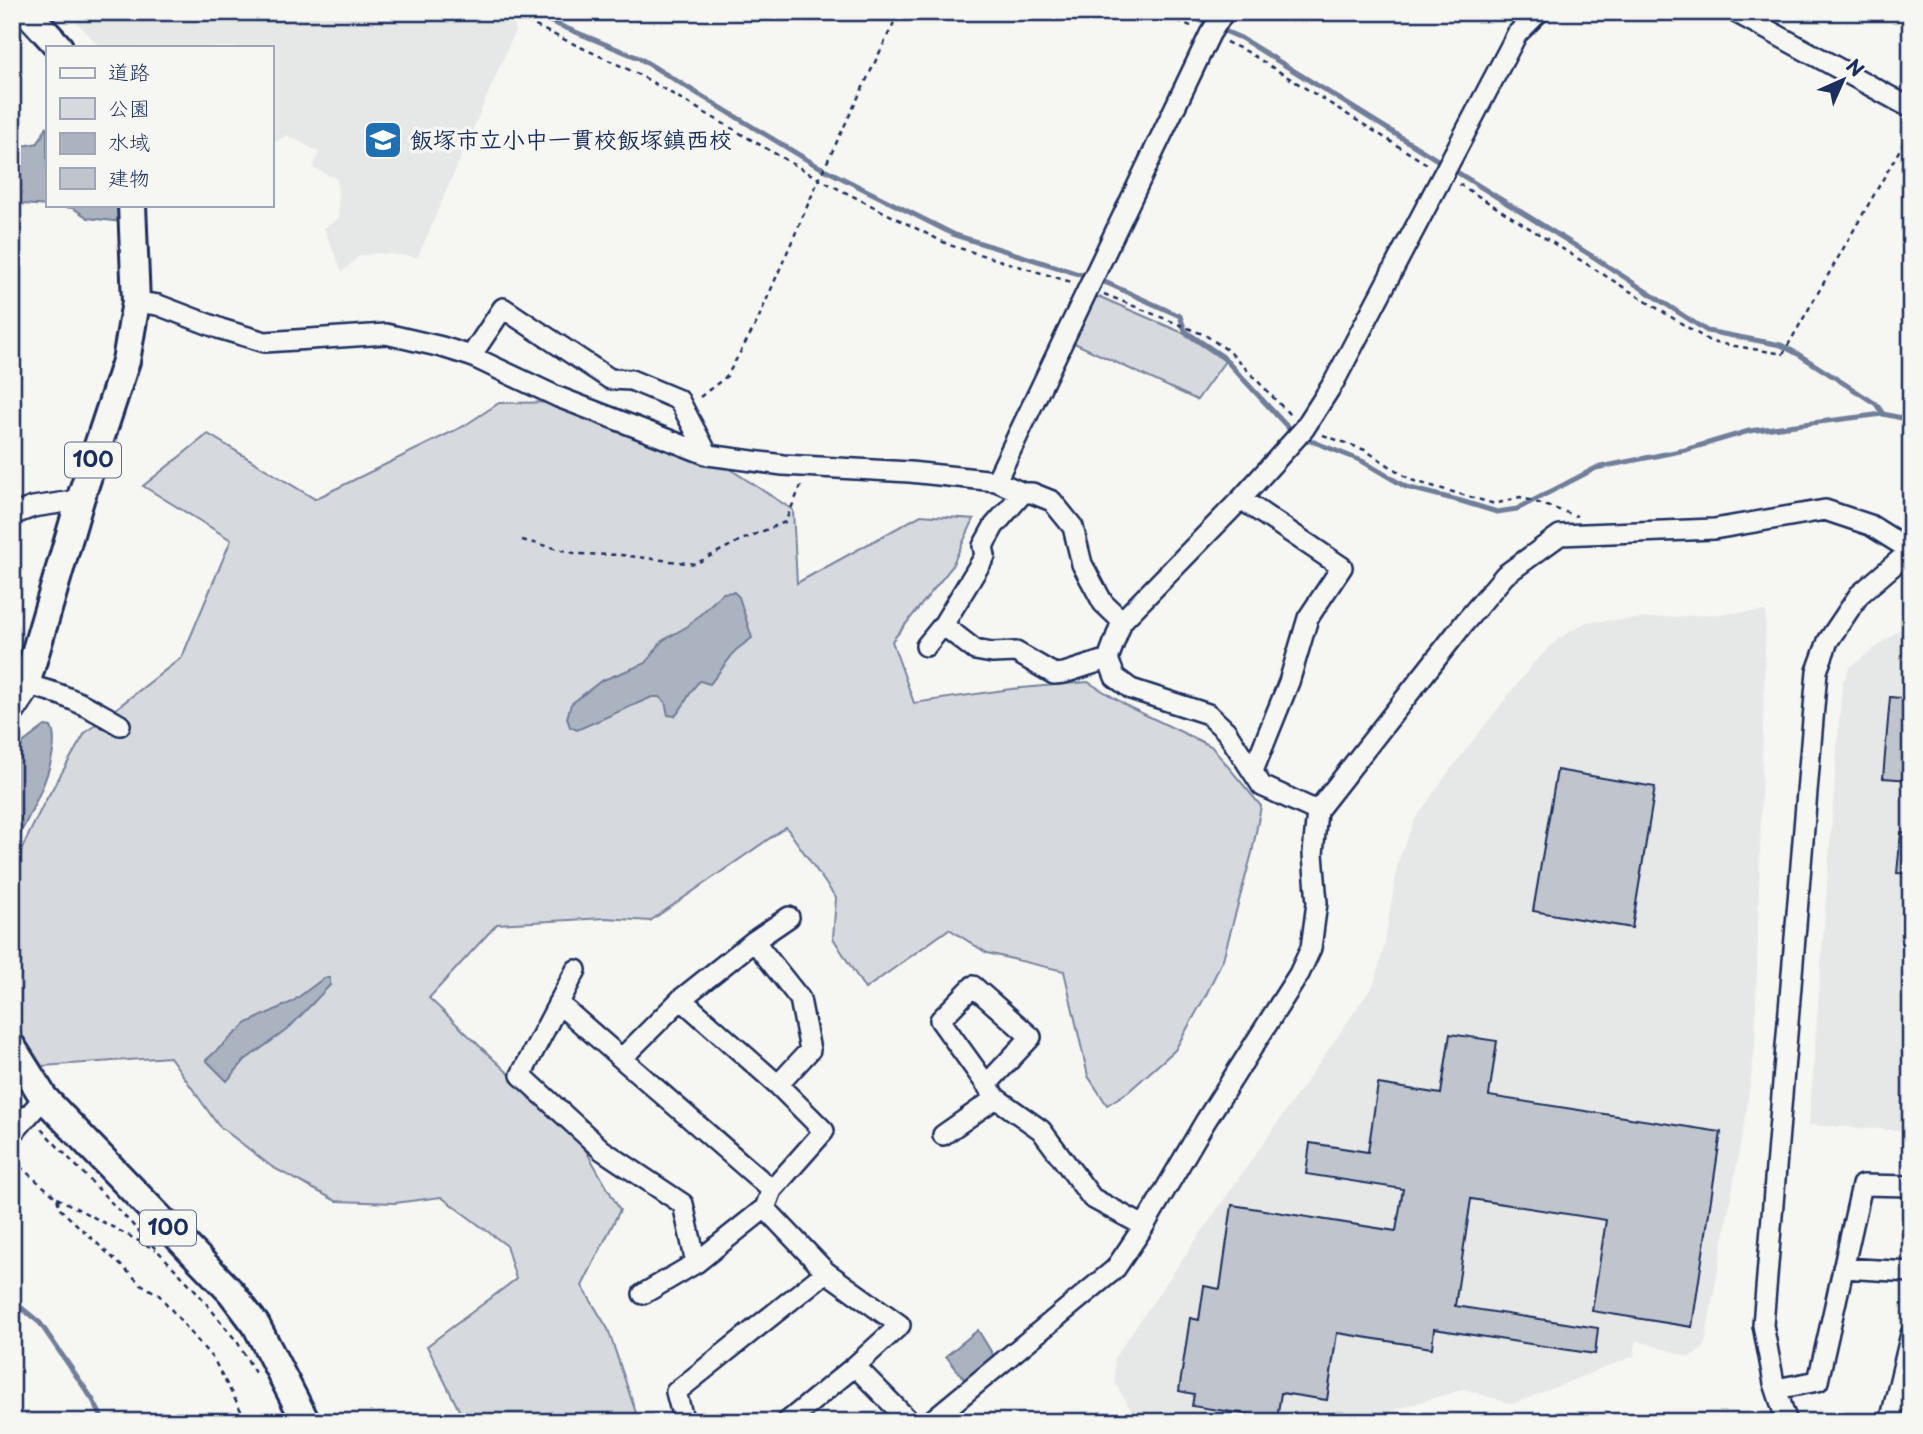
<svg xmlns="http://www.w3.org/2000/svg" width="1923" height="1434" viewBox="0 0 1923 1434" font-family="'Playpen Sans','Klee One',sans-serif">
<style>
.built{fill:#e6e7e7}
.green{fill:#d6d9dd;stroke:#78849e;stroke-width:2}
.water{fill:#abb2c0;stroke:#717e99;stroke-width:2}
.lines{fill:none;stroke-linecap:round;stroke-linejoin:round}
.stream{stroke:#717e99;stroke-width:5}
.building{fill:#c0c4cd;stroke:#1b2f5e;stroke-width:2}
.minor-casing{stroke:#1b2f5e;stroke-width:24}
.major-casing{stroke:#1b2f5e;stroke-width:32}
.path{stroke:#1b2f5e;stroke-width:2.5;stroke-dasharray:5 5;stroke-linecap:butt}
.minor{stroke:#f6f6f2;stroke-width:19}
.major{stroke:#f6f6f2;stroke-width:26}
.labels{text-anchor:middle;stroke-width:7;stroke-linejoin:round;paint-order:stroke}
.shield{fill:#f6f6f2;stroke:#5d6b8a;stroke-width:2}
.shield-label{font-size:21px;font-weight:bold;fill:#1b2f5e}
.poi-label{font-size:23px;font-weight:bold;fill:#1b2f5e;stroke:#f6f6f2;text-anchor:start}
</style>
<rect width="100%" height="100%" fill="#f6f6f2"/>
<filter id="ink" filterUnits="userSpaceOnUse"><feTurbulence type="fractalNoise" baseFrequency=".0143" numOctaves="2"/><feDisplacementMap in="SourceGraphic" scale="14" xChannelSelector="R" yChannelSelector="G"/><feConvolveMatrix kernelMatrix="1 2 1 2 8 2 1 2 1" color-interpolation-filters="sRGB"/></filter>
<g filter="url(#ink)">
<!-- built -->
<path class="built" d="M67 12H515V31L418 257 379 253 359 256 342 272 324 228 339 218 337 179 313 168 319 152 287 135 271 145V47H100Z
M1766 611 1755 1047 1747 1107 1704 1348 1689 1357 1636 1340 1634 1356 1512 1404 1464 1389 1354 1422H1138L1115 1383 1114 1358 1374 984 1384 947 1398 862 1414 821 1447 774 1532 665 1558 639 1586 622Z
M1911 621V1131L1809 1125 1842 684 1850 667Z"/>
<!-- green -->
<path class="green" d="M1100 297 1183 333 1225 361 1197 400 1072 342 1092 298Z
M576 402 708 455 793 510 797 583 921 515 974 519 951 568 892 641 914 703 1011 689 1088 682 1131 708 1211 746 1261 806 1252 853 1223 959 1206 995 1175 1050 1128 1092 1107 1105 1088 1076 1064 971 987 953 949 929 865 989 833 938 836 898 786 827 650 921 606 918 497 924 429 998 581 1142 620 1210 582 1286 608 1329 639 1422H465L427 1346 516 1279 506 1245 441 1197 395 1203 336 1201 272 1167 218 1125 170 1057 42 1066 12 1019V869L43 805 85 733 182 657 231 540 143 486 208 434 315 499 464 426 499 403Z"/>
<!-- water -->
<path class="water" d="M47 126V205H122L123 222 88 218 73 208 23 204 12 208V148L38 143Z
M734 592 739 597 752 638 736 650 710 684 700 681C689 690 686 705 675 716L668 715 665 702 659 697H652L577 730 570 727 567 718 571 704 601 681 646 663 662 641 688 626 723 593Z
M45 726 51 727C65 754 25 823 12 850V751Z
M324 978H330V985L288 1029 245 1060 227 1081 206 1060 247 1023 292 1002Z
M978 1330 995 1358 965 1380 946 1356Z"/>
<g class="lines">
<!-- stream -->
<path class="stream" d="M1181 12 1211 25
M544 19 639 58 814 164 955 235 1107 283 1180 316 1185 331 1222 356 1294 434 1362 461 1406 487 1461 501 1497 512 1517 509 1596 468 1685 450 1749 431 1883 414 1911 420
M1220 29 1241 38 1592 256 1707 331 1781 345 1798 354 1876 404 1883 414
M12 1300 40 1323 93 1400 104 1422"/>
</g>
<!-- building -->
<path class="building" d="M1890 697 1911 699V780L1883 778Z
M1557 770 1655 787 1632 928 1533 911Z
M1901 832 1911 833V874L1897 873Z
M1450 1034 1497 1041 1489 1096 1721 1132 1692 1327 1592 1311 1606 1220 1471 1199 1455 1306 1598 1328 1595 1354 1434 1329 1432 1348 1337 1333 1327 1400 1281 1393 1277 1419 1192 1406 1194 1394 1179 1391 1190 1318 1199 1320 1204 1286 1220 1289 1232 1205 1396 1231 1403 1189 1306 1174 1310 1143 1368 1152 1378 1084 1441 1094Z"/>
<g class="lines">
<defs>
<path id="minor" d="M1735 12 1911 108
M136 302 158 305 221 329 265 342 386 334 442 347 471 356 558 397 708 455 783 465 910 472 996 481 1023 493H1032L1052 501 1073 527 1082 564 1103 603 1122 621
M471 356 503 308 610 379 631 380 679 400 708 455
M996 481 1210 34 1224 12
M1241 499 1342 567 1308 618 1289 682 1253 771
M12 515 33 507 80 500
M943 625 975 650 992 653 1016 652 1054 674 1064 673 1108 659
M926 646 943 625 985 556 983 546 994 526 1023 493
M25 685C60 691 90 707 120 725
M1317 811 1262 786 1226 731 1208 714 1131 689 1115 677 1108 659 1122 621 1241 499 1304 429 1334 382 1517 34 1539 12
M754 941 800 999 810 1050 778 1085
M576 970 521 1075 602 1150 683 1204 696 1263
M681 999 778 1085 824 1131 772 1190
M558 1003 772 1190 765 1208 696 1263 643 1294
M622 1058 681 999 754 941 789 917
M987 1084 1031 1037 973 986 940 1020 996 1098 1041 1130 1092 1198 1144 1226
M12 1134 44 1098
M943 1135 996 1098
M765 1208 826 1272 900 1325 855 1366 910 1422
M1843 1268 1911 1272
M1776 1389 1818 1381 1862 1185 1911 1186
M684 1422 676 1392 826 1272
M787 1422 855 1366
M930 1422 1115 1269 1144 1226 1205 1122 1299 974 1311 948 1317 903 1313 854 1317 811 1465 622 1505 575 1560 535 1714 529 1825 510 1870 525 1910 550
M1787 1422 1774 1383 1763 1325 1817 671 1828 641 1859 595 1911 550
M1890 1422 1911 1334"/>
<path id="major" d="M27 12 59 47
M12 709 24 691 80 500 126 361 136 302 132 205
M12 1047 44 1098 231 1292 256 1325 306 1422"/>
</defs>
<!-- minor casing -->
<use href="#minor" class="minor-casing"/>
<!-- major casing -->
<use href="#major" class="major-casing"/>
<!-- path -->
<path class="path" d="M531 12 527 22 638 74 819 179 949 245 1071 282
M1159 12 1195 28
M1226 42 1246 51 1430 166
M1459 184 1711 342 1783 354 1911 130
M1104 294 1205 335 1229 351 1291 416
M700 397 727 376 756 324 819 179 899 12
M1323 435 1365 450 1411 480 1495 504 1520 497 1577 516
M522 540 578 554 621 555 695 564 739 541 785 522 801 486
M41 1129 197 1292 238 1343 255 1373
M12 1160 57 1198 60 1209 141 1284 159 1295 214 1360 247 1422
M57 1198 156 1250"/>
<!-- minor -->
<use href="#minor" class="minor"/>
<!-- major -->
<use href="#major" class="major"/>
</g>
</g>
<!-- icons -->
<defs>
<symbol id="school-square" viewBox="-11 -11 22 22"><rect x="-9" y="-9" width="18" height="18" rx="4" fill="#1f6fb2" stroke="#f6f6f2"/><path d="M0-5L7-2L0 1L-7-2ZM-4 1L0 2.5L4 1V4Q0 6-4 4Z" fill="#fff"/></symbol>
</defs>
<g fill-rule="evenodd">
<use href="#school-square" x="361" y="118" width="44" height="44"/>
</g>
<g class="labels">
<!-- shield labels -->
<g class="shield">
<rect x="65" y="442.5" width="56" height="35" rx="5"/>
<rect x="140" y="1210.5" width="56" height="35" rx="5"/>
</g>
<g class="shield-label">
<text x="93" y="467">100</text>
<text x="168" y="1235">100</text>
</g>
<!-- poi labels -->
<g class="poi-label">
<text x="410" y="148">飯塚市立小中一貫校飯塚鎮西校</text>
</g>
</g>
<!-- margin -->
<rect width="1923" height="1434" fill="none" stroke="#f6f6f2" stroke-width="42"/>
<rect x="21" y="21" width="1881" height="1392" fill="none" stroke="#1b2f5e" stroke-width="2.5" filter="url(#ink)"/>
<!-- legend -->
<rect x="46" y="46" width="228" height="161" fill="#f6f6f2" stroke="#9ea6b7" stroke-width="2"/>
<rect x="60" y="68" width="35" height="10" fill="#f6f6f2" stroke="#9ea6b7" stroke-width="2"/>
<text x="108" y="80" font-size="21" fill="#1b2f5e">道路</text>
<rect x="60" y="98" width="35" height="21" fill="#d6d9dd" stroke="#9ea6b7" stroke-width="2"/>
<text x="108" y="116" font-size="21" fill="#1b2f5e">公園</text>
<rect x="60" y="133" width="35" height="21" fill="#abb2c0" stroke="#9ea6b7" stroke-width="2"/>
<text x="108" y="150" font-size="21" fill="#1b2f5e">水域</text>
<rect x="60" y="168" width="35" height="21" fill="#c0c4cd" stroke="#9ea6b7" stroke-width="2"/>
<text x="108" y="186" font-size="21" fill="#1b2f5e">建物</text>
<!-- north arrow -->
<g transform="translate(1843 80) rotate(45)" stroke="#f6f6f2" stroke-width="5" paint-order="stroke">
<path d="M0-5L12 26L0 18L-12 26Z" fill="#1b2f5e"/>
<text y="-10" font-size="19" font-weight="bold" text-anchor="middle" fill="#1b2f5e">N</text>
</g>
</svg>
